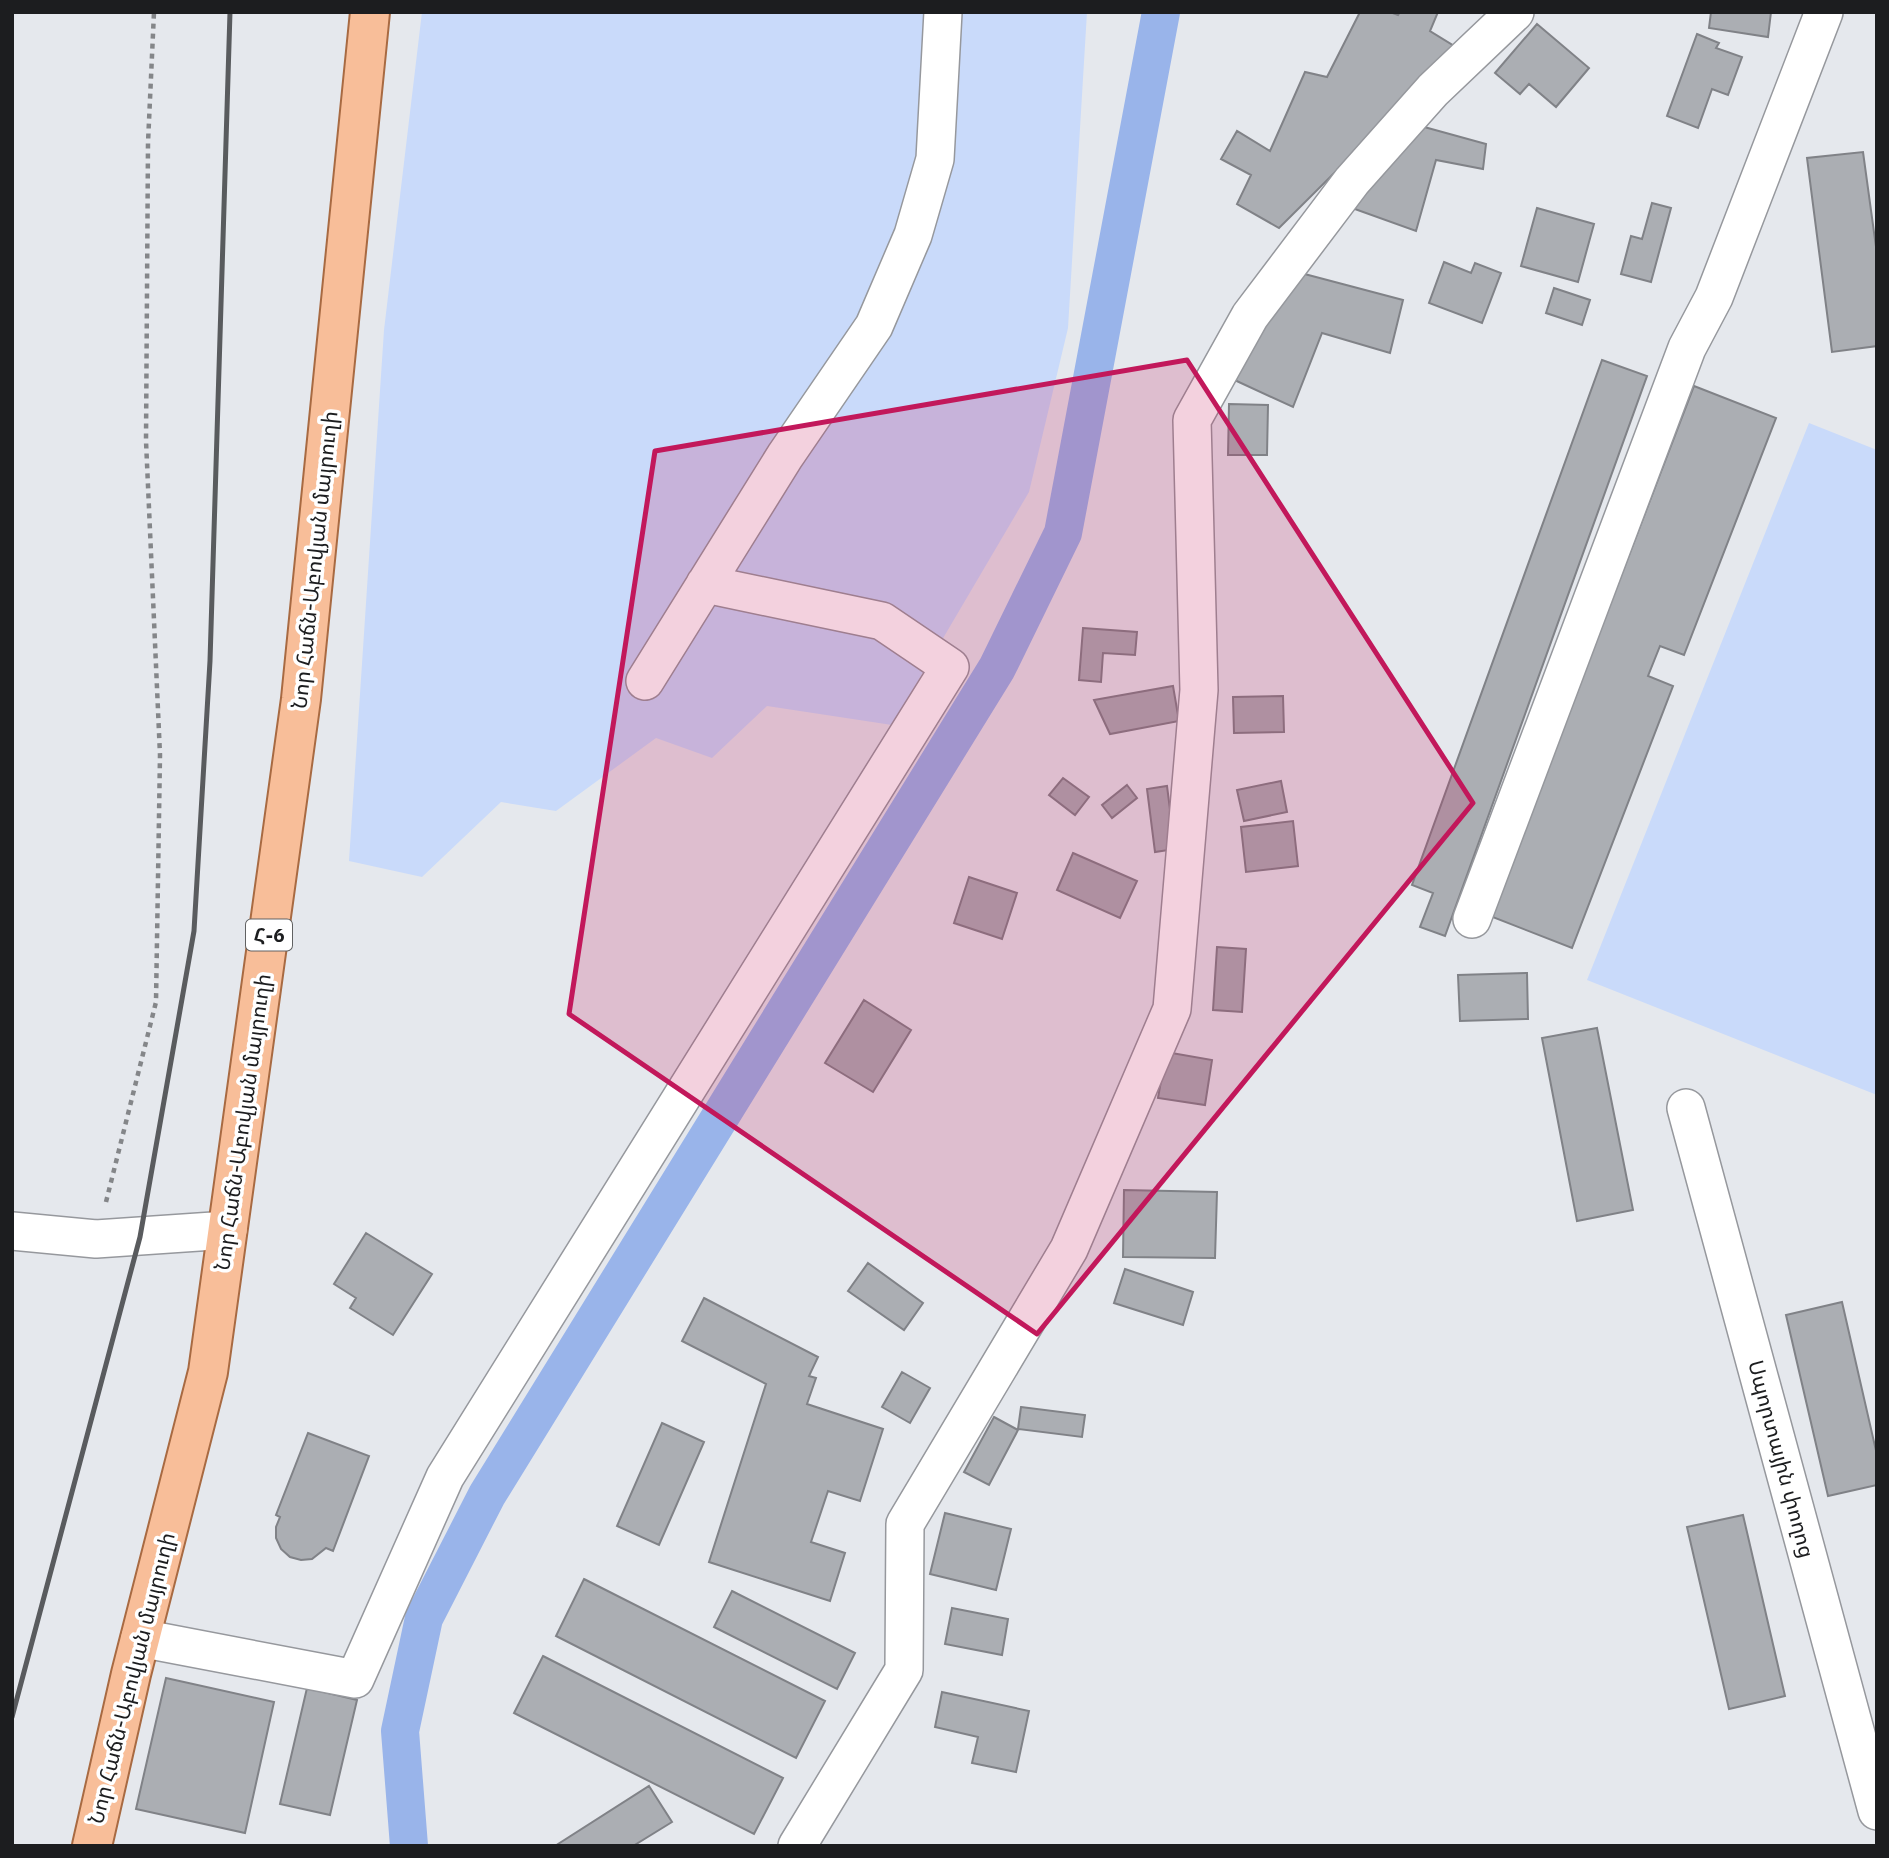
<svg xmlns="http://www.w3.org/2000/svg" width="1889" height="1858" viewBox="0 0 1889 1858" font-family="'IBM Plex Sans','Noto Sans Armenian',sans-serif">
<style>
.green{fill:#c9dafa}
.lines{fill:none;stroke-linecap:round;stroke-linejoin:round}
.canal{stroke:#99b4ea;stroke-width:38}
.building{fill:#abaeb3;stroke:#808287;stroke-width:2}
.minor-casing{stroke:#96989d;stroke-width:40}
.major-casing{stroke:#a86a42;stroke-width:42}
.path{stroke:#848689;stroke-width:4.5;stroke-dasharray:5 5;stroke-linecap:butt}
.minor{stroke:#fff;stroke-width:37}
.major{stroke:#f8be99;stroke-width:38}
.rail{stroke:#595b5e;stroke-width:5}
.marked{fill:#c2185b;fill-opacity:0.2;stroke:#c2185b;stroke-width:5;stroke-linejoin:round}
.labels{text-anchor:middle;stroke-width:7;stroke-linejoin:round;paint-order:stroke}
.shield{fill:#fff;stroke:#606162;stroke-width:2}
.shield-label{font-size:19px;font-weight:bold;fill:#1c1d1f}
.street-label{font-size:21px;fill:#1c1d1f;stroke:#fff}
</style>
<rect width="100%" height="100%" fill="#e5e8ed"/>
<!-- green -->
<path class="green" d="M422 12H1087L1068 328 1029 492 892 725 767 706 712 758 656 738 556 811 501 802 422 877 349 861 384 330Z
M1809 423 1877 450V1095L1587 980Z"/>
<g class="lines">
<!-- canal -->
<path class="canal" d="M409 1846 400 1731 424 1618 487 1495 997 668 1063 533 1161 12"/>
</g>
<!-- building -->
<path class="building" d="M1360 12H1390L1398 15 1400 12H1438L1430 31 1459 49 1279 228 1237 204 1251 175 1221 159 1237 131 1270 151 1305 72 1327 77Z
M1711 12H1771L1768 37 1709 28Z
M1537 24 1589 68 1556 107 1529 84 1520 94 1495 73Z
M1697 34 1719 43 1716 48 1742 57 1728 95 1712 89 1698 128 1667 116Z
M1417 125 1486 144 1483 169 1436 160 1416 231 1352 208Z
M1863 152 1877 254V346L1832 352 1807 158Z
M1652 203 1671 208 1651 282 1621 274 1631 236 1642 239Z
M1537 208 1594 224 1578 282 1521 266Z
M1444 262 1471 273 1475 263 1501 273 1482 323 1429 303Z
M1297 272 1403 300 1390 353 1322 333 1293 407 1228 377Z
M1554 288 1590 300 1582 325 1546 313Z
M1602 360 1647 376 1445 936 1420 927 1433 893 1412 885Z
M1694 386 1776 418 1684 655 1660 646 1648 676 1673 686 1572 948 1490 916Z
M1229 404 1268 405 1267 455H1228Z
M1083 628 1137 632 1135 655 1103 653 1101 682 1079 680Z
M1173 686 1179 721 1110 734 1094 700Z
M1283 696 1284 732 1234 733 1233 697Z
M1063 778 1089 797 1075 815 1049 795Z
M1281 781 1287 812 1244 821 1237 790Z
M1127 785 1137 798 1112 818 1102 805Z
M1167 786 1175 849 1155 852 1147 789Z
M1293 821 1298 866 1246 872 1241 827Z
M1073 853 1137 881 1120 918 1057 890Z
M969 877 1017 893 1002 939 954 923Z
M1217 947 1246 949 1242 1012 1213 1010Z
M1527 973 1528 1019 1460 1021 1458 975Z
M864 1000 911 1030 873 1092 825 1063Z
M1597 1028 1633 1210 1577 1221 1542 1038Z
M1166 1052 1212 1060 1205 1105 1158 1098Z
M1124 1190 1217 1192 1215 1258 1123 1257Z
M366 1233 432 1274 393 1335 350 1308 356 1298 334 1284Z
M868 1263 923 1303 904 1330 848 1291Z
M1125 1269 1193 1292 1183 1325 1114 1303Z
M704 1298 818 1357 809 1376 816 1378 807 1404 883 1429 860 1501 828 1491 811 1542 845 1553 830 1601 709 1562 766 1384 682 1341Z
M1842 1302 1877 1455V1485L1828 1496 1786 1315Z
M902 1372 930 1388 910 1423 882 1407Z
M1021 1407 1085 1415 1082 1437 1018 1429Z
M994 1417 1018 1430 989 1485 964 1472Z
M662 1423 704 1442 659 1545 617 1526Z
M308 1433 369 1456 333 1551 326 1548 312 1559 301 1560 290 1557 281 1549 276 1538V1527L280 1517 276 1515Z
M945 1513 1011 1529 996 1590 930 1574Z
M1743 1515 1785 1696 1729 1709 1687 1527Z
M584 1579 825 1701 796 1758 556 1636Z
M732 1591 855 1653 837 1689 714 1627Z
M952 1608 1008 1619 1002 1655 945 1644Z
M543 1656 783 1778 754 1834 514 1713Z
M166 1678 274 1702 245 1833 136 1809Z
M307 1688 357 1700 330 1815 280 1804Z
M942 1692 1029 1711 1016 1772 972 1763 978 1737 935 1727Z
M649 1786 672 1822 633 1846H555Z"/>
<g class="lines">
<defs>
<path id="minor" d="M645 681 785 456 874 326 913 235 935 159 943 12
M1472 919 1687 348 1714 297 1824 12
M1686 1108 1877 1811
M12 1231 96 1239 228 1230
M140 1638 355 1679 445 1477 950 667 882 621 705 584
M797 1846 904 1670 905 1524 1069 1249 1172 1009 1199 690 1192 420 1250 316 1352 181 1433 90 1515 12"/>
<path id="major" d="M92 1846 131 1674 208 1372 301 699 370 12"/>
</defs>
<!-- minor casing -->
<use href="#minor" class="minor-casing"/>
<!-- major casing -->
<use href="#major" class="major-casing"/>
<!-- path -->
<path class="path" d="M106 1202 156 1002 160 755 146 441 148 143 154 12"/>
<!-- minor -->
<use href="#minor" class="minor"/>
<!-- major -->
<use href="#major" class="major"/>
<!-- rail -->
<path class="rail" d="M12 1717 140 1237 194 931 210 661 230 12"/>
</g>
<!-- marked area -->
<path class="marked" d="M1187 360 1473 803 1037 1334 569 1014 655 451Z"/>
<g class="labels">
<!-- shield labels -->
<rect class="shield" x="246" y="919.5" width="46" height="31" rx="5"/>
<g class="shield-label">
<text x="269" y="942">Հ-6</text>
</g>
<!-- street labels -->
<g class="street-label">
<text transform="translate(315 560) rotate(-84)" y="7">Նոր Հաճն-Աբովյան մայրուղի</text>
<text transform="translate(243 1122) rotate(-82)" y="7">Նոր Հաճն-Աբովյան մայրուղի</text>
<text transform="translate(1781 1459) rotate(75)" y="7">Սպորտային փողոց</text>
<text transform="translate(132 1678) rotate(-76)" y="7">Նոր Հաճն-Աբովյան մայրուղի</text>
</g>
</g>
<!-- border -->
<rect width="1889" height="1858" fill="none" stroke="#1c1d1f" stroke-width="28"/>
</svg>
